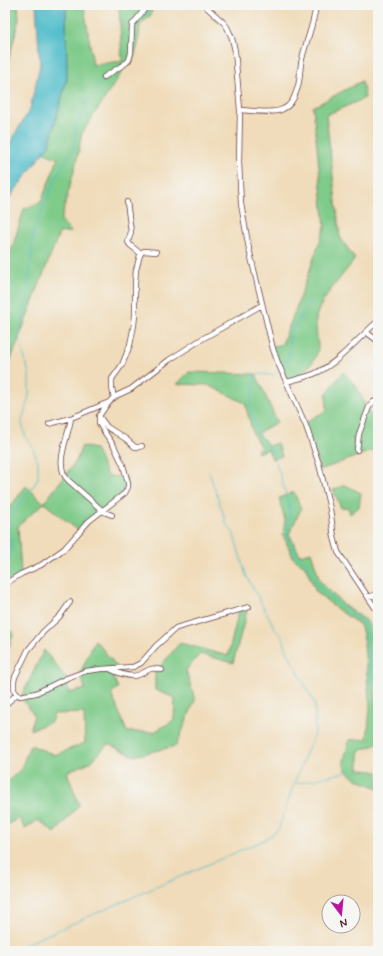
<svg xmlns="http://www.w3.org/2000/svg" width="383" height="956" viewBox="0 0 383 956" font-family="Mynerve,sans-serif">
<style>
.green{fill:#7fcb8a;stroke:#64755a}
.water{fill:#51bdcb;stroke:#4e6e7b}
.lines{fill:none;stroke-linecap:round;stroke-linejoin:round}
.stream{stroke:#51bdcb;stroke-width:1}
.minor-casing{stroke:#633b40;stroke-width:6}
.minor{stroke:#fff;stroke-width:4.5}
</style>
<rect width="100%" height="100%" fill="#f6f6f2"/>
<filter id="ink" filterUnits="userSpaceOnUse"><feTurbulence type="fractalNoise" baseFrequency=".025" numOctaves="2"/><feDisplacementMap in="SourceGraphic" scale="8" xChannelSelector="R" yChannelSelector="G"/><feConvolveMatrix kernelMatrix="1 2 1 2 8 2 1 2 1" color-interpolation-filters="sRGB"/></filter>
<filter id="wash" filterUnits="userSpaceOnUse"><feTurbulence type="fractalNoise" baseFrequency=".012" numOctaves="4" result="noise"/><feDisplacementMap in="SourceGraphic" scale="16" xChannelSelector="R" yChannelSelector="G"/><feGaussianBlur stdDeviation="0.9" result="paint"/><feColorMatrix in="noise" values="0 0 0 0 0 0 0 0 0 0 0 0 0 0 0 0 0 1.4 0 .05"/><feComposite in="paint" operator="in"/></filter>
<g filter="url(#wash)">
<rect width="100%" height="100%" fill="#f0dcba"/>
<!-- green -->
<path class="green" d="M5 5H18L19 19 5 75Z
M65 5H84L93 65 122 61 119 5H153L151 15 140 25 138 44 135 54 132 62 126 66 82 133 77 159 61 220 71 232 59 233 5 375V272L24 209 41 202 58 159 43 152 49 145 67 78 66 9Z
M362 81 365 98 326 115 340 237 355 259C344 274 322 297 317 314 314 323 318 339 318 348 317 363 299 378 286 382L271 347 282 344 294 314 325 227 313 107Z
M189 372 256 374 277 422 258 433 269 446 277 443 282 456 272 459 268 449 258 453 257 450 261 448 253 434 245 403 208 385 177 384Z
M343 372 356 386 373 420H378V457L374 450 320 470 304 423 327 410 326 394Z
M82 446 95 449 107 476 126 477 127 488 123 493 79 531 44 503 18 526 21 574 5 583V529L7 511 26 486 44 503 76 461Z
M345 485 361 493 359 507 350 514 348 507 341 508 333 490Z
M294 492 301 509 289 534 300 555 311 552 320 581 345 606 367 621 378 644V684L375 685 378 744 359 751V769L378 772V789L376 787C366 783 346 777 344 765 343 761 348 746 349 740L367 739 370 708 363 634 360 625 340 611 316 592 305 566 294 559 283 535 285 520 279 498Z
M248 607 233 663 200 654 186 670 195 700 176 746 134 756 108 744 92 761 67 772 79 805 55 833 38 820 25 829 19 818 5 826V784L21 769 30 745 55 755 85 743 84 713 54 714 51 722 30 730 34 715 21 697 44 650 66 678 69 693 85 689 80 673 95 640 118 668H109L118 688 111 693 127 732H154L174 720 175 698 155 690V672L157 670 180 643 228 656 239 610Z
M5 631 14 632 9 647 5 648Z"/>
<!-- water -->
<path class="water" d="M36 5H65L66 9 67 78 49 145 5 204V151L30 109 40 65Z"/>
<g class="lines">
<!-- stream -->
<path class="stream" d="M134 29 136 24 147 12 148 5
M283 369 289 357 290 333 312 300
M279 371 274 375 256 374 250 407 258 433 273 452 289 505 290 521 287 534 297 556 307 563 317 585 343 608 363 622 366 632 371 685
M5 566 7 565 12 553 10 528 12 514 35 484 38 478V462L32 446 26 438 23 428 22 421 29 396V374L19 338 27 298 34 230 56 177 75 147V129L88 99 105 79
M295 784 351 771
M10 951 264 840 278 830 294 784 315 731V704L287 651 283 638 276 630 246 575 233 532 227 525 209 472"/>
</g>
</g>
<g filter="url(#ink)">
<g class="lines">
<defs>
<path id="minor" d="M204 5 223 22 227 27 232 38 235 51 240 110 239 162 241 204 249 249 273 349 278 363 306 426 319 464 330 509 334 537 338 552 378 612
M104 77 126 63 129 60 131 53 132 25 144 10 145 5
M240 110C251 111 275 114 283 109 290 106 294 99 296 92 301 82 299 70 302 59 306 41 314 24 316 5
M127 202 131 232 128 242 130 245 140 253
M366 332 378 341
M287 382C297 379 307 377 316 373 341 361 358 338 378 321
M114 398 112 388V379L122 365 130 345 134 325 135 315V283L136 270 140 255 142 252 144 251 156 252
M99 416 107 427 126 439 135 447H139L142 446
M71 418C69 436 53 465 68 480L104 512 112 515
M49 424 71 418 107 403
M357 450 359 434 369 407 373 402 378 400
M5 584 21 574 41 565 64 549 89 521 125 493 128 487V483L123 465 114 446 103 430 99 423V416L106 406 112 399 118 395 131 389 169 360 202 339 262 305
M368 597 378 594
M70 602 60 616 43 632 28 650 15 677 14 681V690L17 694 20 696 36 693 67 678 86 671 101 669 133 667 141 663 156 646 176 628 249 607
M110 669C118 673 129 678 138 675 150 671 148 666 162 670
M5 705 17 694"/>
</defs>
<!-- minor casing -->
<use href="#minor" class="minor-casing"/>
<!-- minor -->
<use href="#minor" class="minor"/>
</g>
</g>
<!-- margin -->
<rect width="383" height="956" fill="none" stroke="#f6f6f2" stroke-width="20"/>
<!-- north arrow -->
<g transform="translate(341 914) rotate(164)"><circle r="19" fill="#f6f6f2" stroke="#b1a0a2"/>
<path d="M0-3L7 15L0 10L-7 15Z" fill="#b5179e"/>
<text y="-6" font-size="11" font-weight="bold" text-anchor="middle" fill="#4a1f2b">N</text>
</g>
</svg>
